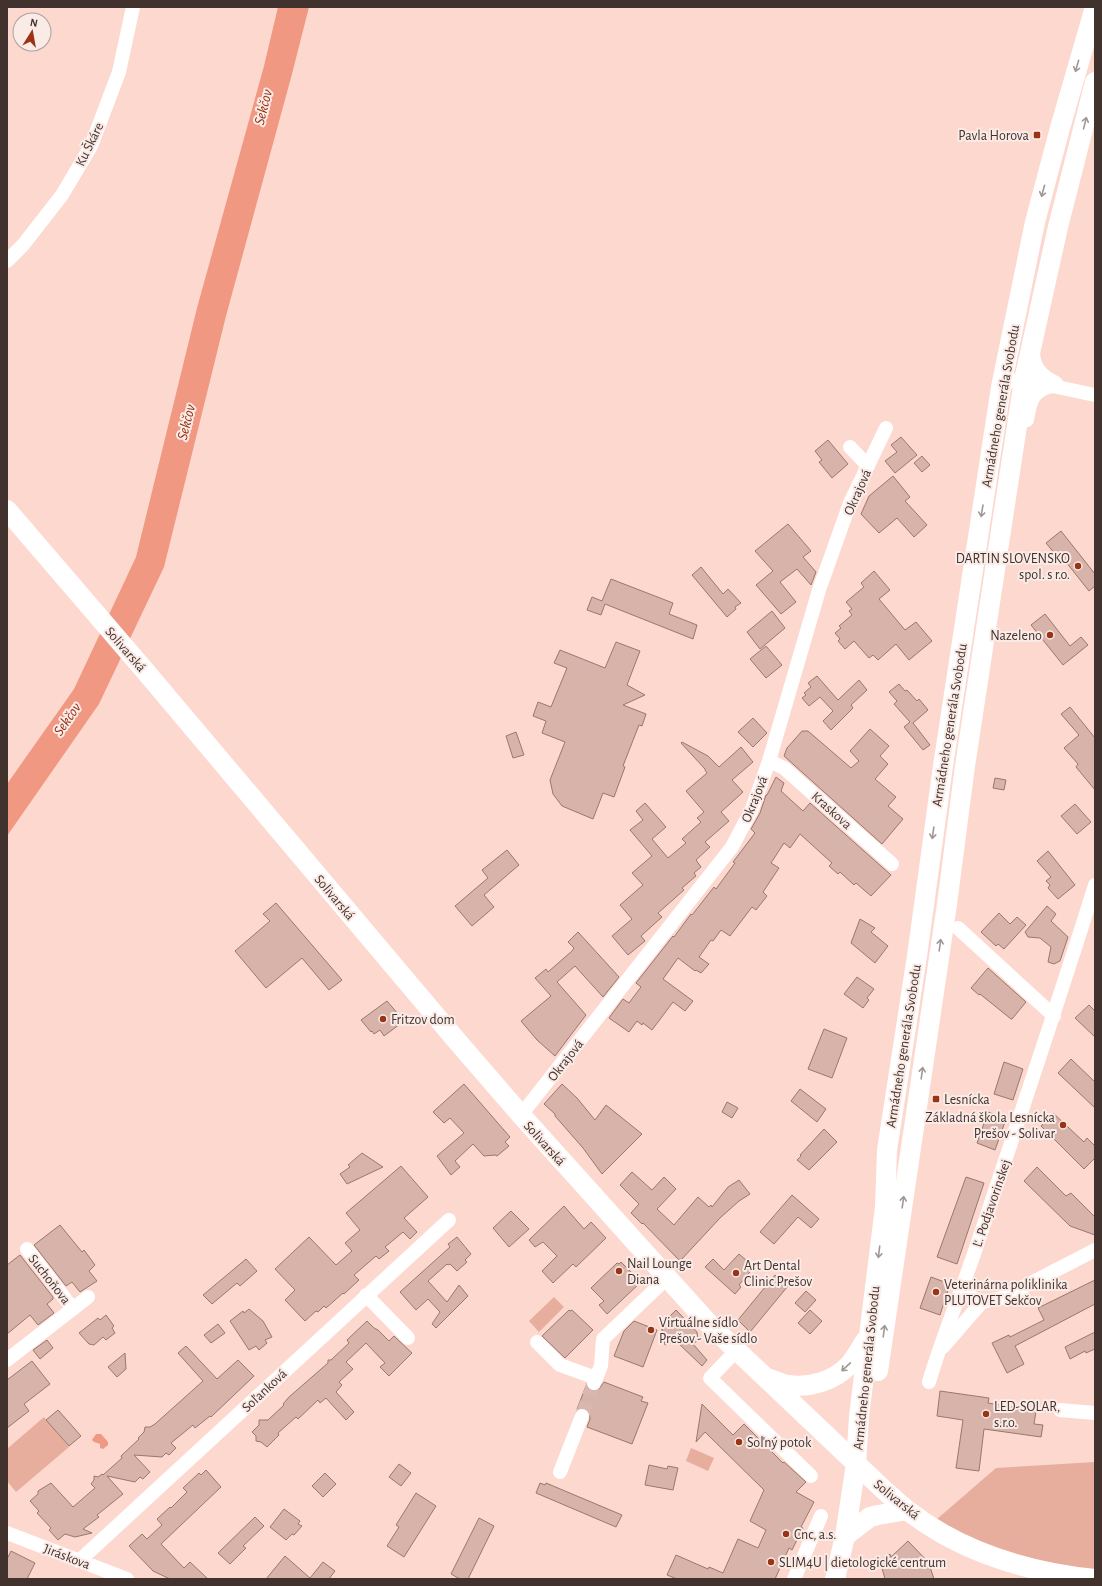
<svg xmlns="http://www.w3.org/2000/svg" width="1102" height="1586" viewBox="0 0 1102 1586" font-family="'Alegreya Sans',sans-serif">
<style>
.green{fill:#e7ad9d}
.water{fill:#f09881}
.building{fill:#d7b3a9;stroke:#99786f}
.lines{fill:none;stroke-linecap:round;stroke-linejoin:round}
.street-tunnel{stroke:#d7b7ae;stroke-width:14;stroke-dasharray:14 7;stroke-linecap:butt}
.street{stroke:#fff;stroke-width:14}
.secondary{stroke:#fff;stroke-width:20}
.oneway{stroke:#a09896}
.poi-dot{fill:#9b3417;stroke:#faebe7;stroke-width:1.5}
.labels{text-anchor:middle;stroke-width:4;stroke-linejoin:round;paint-order:stroke}
.poi-label{font-size:14px;fill:#41322e;stroke:#faebe7;text-anchor:start}
.street-label{font-size:14px;fill:#41322e;stroke:#faebe7}
.water-label{font-size:15px;font-style:italic;fill:#922c0f;stroke:#faebe7}
</style>
<rect width="100%" height="100%" fill="#fdd8ce"/>
<!-- green -->
<path class="green" d="M554 1297 564 1307 539 1332 529 1321Z
M44 1417 69 1447 16 1492 7 1481V1449Z
M691 1448 714 1458 708 1471 686 1461Z
M1095 1462V1576L1019 1562 929 1526 996 1468Z"/>
<!-- water -->
<path class="water" d="M278 7H309L292 74 226 316 164 567 99 704 7 836V784L74 689 136 557 197 308 264 66Z
M96 1434H101L108 1442V1445L103 1449 100 1448V1444L94 1442 92 1440Z"/>
<!-- building -->
<path class="building" d="M901 437 917 455 895 473 885 461 897 452 891 445Z
M828 440 848 464 832 478 819 462 822 460 815 451Z
M922 456 930 465 922 472 914 463Z
M893 476 910 497 905 501 927 525 914 537 897 518 879 533 861 514 869 496Z
M788 524 811 551 803 557 816 572 811 585 797 569 780 582 796 602 781 614 756 585 773 571 755 551Z
M1061 531 1095 574V586L1089 591 1058 552 1055 554 1046 543Z
M701 567 723 594 728 589 741 603 735 607 736 609 727 617 692 575Z
M874 571 890 590 879 599 905 630 916 622 932 641 909 660 896 644 878 660 873 655 869 658 854 641 845 649 838 641 840 639 835 633 841 628 839 626 852 615 849 611 852 609 846 602 864 587 861 583Z
M611 579 673 603 669 614 697 625 693 639 605 604 601 615 587 610 592 597 602 601Z
M772 611 785 628 760 649 747 632Z
M1045 614 1070 646 1081 637 1088 645 1063 665 1031 625Z
M616 642 640 651 627 685 645 695 623 705 646 714 642 726 639 725 623 766 625 767 614 797 603 793 593 819 562 806 553 794 550 780 565 742 542 733 546 721 533 716 538 702 551 707 567 668 554 663 560 650 605 668Z
M766 646 782 665 766 678 750 659Z
M817 676 838 700 859 680 867 690 851 705 853 708 831 730 823 721 833 711 820 697 809 706 802 698 806 695 804 693 811 687 808 683Z
M899 684 905 691 907 690 917 701 919 699 928 710 913 723 930 745 923 750 904 727 910 722 894 704 897 701 889 692Z
M1070 707 1095 738V790L1076 767 1078 764 1064 748 1079 735 1061 714Z
M753 718 767 733 753 747 738 732Z
M870 729 889 746 880 756 888 764 875 779 896 797 888 806 903 819 882 844 784 756 787 748 802 731H808L851 768 859 761 850 751Z
M516 732 524 755 513 758 506 736Z
M682 742 708 756 719 767 741 747 753 762 732 780 743 792 721 812 729 821 705 842 710 847 696 860 701 867 694 873 696 876 682 888 684 890 658 913 662 917 641 936 645 941 628 955 612 936 632 919 620 905 643 885 632 873 652 856 630 830 643 820 636 811 645 803 666 827 652 839 668 858 686 843 682 839 701 822 697 818 704 812 686 791 707 773 705 770V769L681 743Z
M776 777 784 783 781 791 803 811 810 803 891 875 871 896 856 883 854 885 840 872 838 874 829 866 832 863 800 834 790 848 784 843 771 863 779 868 763 892 767 896 756 910 752 907 730 936 721 930 713 941 711 940 699 957 709 964 701 973 696 970 695 971 678 958 663 979 693 1001 685 1011 673 1002 652 1030 643 1023 642 1025 637 1021 629 1032 609 1018 623 999 629 1003 641 987 636 983 673 936 674 937 691 914 692 915 714 887 716 889 735 863 733 862 755 833 751 829 760 813 766 795H767Z
M995 778 1006 780 1004 790 993 788Z
M1075 804 1091 822 1077 834 1061 816Z
M507 850 519 865 484 895 494 907 472 926 455 906 488 878 482 870Z
M1048 851 1075 885 1058 899 1048 888 1050 885 1046 881 1051 877 1037 861Z
M276 903 342 980 329 990 302 958 266 988 235 951 270 921 263 914Z
M1047 906 1056 914 1051 921 1068 937 1060 961 1054 964 1048 962 1051 947 1040 938 1028 937 1025 932Z
M999 913 1010 924 1017 917 1026 925 1004 949 998 944 996 946 981 932Z
M860 919 875 928 871 932 888 946 875 963 851 943Z
M578 932 619 977 603 997 575 966 557 982 586 1015 555 1056 537 1040 521 1021 551 996 535 978 546 969 548 972 572 951 574 948 568 942Z
M988 968 1026 1002 1012 1019H1011L980 994 979 995 971 988Z
M857 977 874 989 867 998 869 1000 863 1008 844 994Z
M387 1001 404 1021 384 1036 380 1030 374 1034 372 1031 371 1032 361 1020Z
M1089 1005 1095 1011V1037L1075 1018Z
M824 1029 847 1038 832 1078 808 1069Z
M1071 1059 1095 1082V1108L1058 1073Z
M1004 1062 1023 1069 1013 1100 994 1094Z
M464 1084 510 1137 505 1142 509 1146 497 1156 495 1155 484 1156 473 1144 455 1161 460 1167 451 1175 437 1156 464 1133 450 1118 444 1123 433 1112Z
M562 1084 577 1098 595 1120 606 1105 642 1134 602 1174 583 1148 555 1116V1114L544 1104Z
M800 1089 826 1109 817 1122 791 1101Z
M727 1102 738 1108 732 1118 722 1112Z
M988 1112 1006 1119 995 1150 977 1143Z
M1053 1113 1084 1142 1087 1138 1095 1146V1158L1084 1169 1041 1126Z
M824 1129 837 1142 809 1170 797 1160 801 1156 800 1155Z
M362 1153 383 1167 347 1184 340 1174 350 1167 348 1165Z
M401 1166 428 1197 404 1218 417 1232 410 1239 403 1232 385 1247 389 1251 379 1259 376 1256 354 1275 359 1280 344 1294 343 1293 326 1308 324 1306 318 1312 316 1311 305 1321 285 1300 295 1290 275 1269 309 1237 336 1265 352 1251 345 1243 360 1230 346 1213Z
M1037 1167 1066 1196 1071 1193 1095 1217V1235L1070 1226 1024 1181Z
M632 1172 652 1190 664 1177 676 1189 657 1209 674 1225 698 1197 709 1207 711 1205 712 1207 728 1187 739 1180 750 1194 739 1201 720 1218 680 1261 643 1223 642 1224 631 1213 639 1204 620 1185Z
M966 1177 984 1183 957 1264 937 1257Z
M792 1195 819 1219 811 1228 798 1217 774 1244 760 1232Z
M564 1206 584 1229 591 1222 606 1238 576 1267 573 1264 553 1283 542 1271 557 1256 543 1242 535 1247 529 1240Z
M511 1211 529 1229 509 1247 493 1228Z
M60 1225 82 1252 84 1250 95 1265 89 1271 97 1281 80 1292 72 1282 66 1286 34 1245Z
M457 1237 471 1254 465 1260 467 1262 457 1271 450 1264 448 1265 447 1264 428 1281 447 1302 459 1285 468 1296 436 1328 432 1324 440 1312 428 1299 416 1310 400 1292 450 1247 448 1244Z
M739 1254 754 1267 739 1285 741 1287 735 1294 705 1267 713 1259 724 1270Z
M20 1255 53 1297V1299L47 1304 54 1313 38 1325 30 1315 7 1334V1265Z
M246 1259 257 1271 240 1286 237 1283 212 1304 203 1295Z
M621 1262 641 1282 607 1314 599 1305 604 1301 591 1288 617 1263 619 1264Z
M775 1275 788 1286 750 1332 738 1320Z
M931 1277 950 1284 940 1315 920 1308Z
M1095 1280V1304L1015 1346 1024 1364 1007 1373 992 1343 1009 1335 1010 1337 1044 1320 1038 1308Z
M806 1291 816 1300 805 1312 795 1303Z
M249 1309 263 1321 272 1337 265 1340 267 1343 259 1350 256 1346 249 1350 230 1321 243 1311 244 1313Z
M569 1310 570 1311 572 1310 593 1330 565 1358 542 1336Z
M676 1310 697 1332 698 1340 693 1344 707 1360 702 1366 676 1341 665 1345 661 1325Z
M810 1310 822 1321 810 1334 798 1323Z
M106 1315 114 1326 112 1328 115 1333 106 1340 103 1337 94 1345 89 1344 79 1333 98 1318 100 1320Z
M367 1321 374 1328 378 1330 389 1341 394 1336 412 1353 389 1376 380 1367 385 1363 366 1343 346 1362 353 1369 339 1382 342 1385 336 1392 354 1412 346 1420 326 1398 320 1403 318 1400 298 1419 296 1417 278 1433 279 1435 267 1447 261 1442 256 1441V1436L252 1432 259 1425V1420H268L284 1405 283 1404 289 1397 328 1363V1360H331L349 1343 347 1340Z
M634 1321 657 1330 643 1367 614 1356 624 1331Z
M218 1324 225 1333 211 1343 204 1335Z
M1095 1332V1349L1086 1353 1085 1351 1070 1359 1065 1347Z
M47 1340 53 1348 40 1359 33 1350Z
M186 1346 217 1379 238 1360 254 1376 211 1417 210 1416 195 1428 193 1425 171 1443 176 1448 169 1455 166 1453 162 1457 134 1455 150 1472 143 1479 140 1477 135 1482 107 1476 123 1494 97 1515 99 1517 83 1529 92 1533 75 1537 65 1534 58 1540 49 1530 51 1528 37 1513 39 1511 30 1501 38 1494V1491L51 1483 73 1507 95 1488 91 1484 94 1480V1476L98 1477 102 1474 103 1475 122 1458 121 1456 139 1439 138 1438 144 1432 145 1427H150L155 1424 203 1381 178 1353Z
M125 1353 126 1369 117 1377 108 1367Z
M32 1361 50 1384 24 1404 29 1411 7 1428V1380Z
M604 1382 643 1397 641 1401 648 1403 632 1444 587 1427 590 1419 589 1411 585 1408 577 1409 586 1386 590 1391H596L599 1389Z
M940 1391 989 1398 988 1403 1036 1411 1034 1424 1043 1425 1041 1437 984 1429 979 1471 956 1468 963 1420 937 1416Z
M702 1404 733 1435 744 1424 783 1463 784 1462 806 1482 796 1492 814 1502 801 1527 803 1528 792 1550 789 1548 775 1579H677L667 1575 676 1555 708 1569 709 1567 723 1573 738 1539 758 1548 766 1530 750 1521 764 1490 705 1432 696 1442Z
M58 1410 81 1436 69 1446 46 1420Z
M399 1464 411 1473 401 1486 389 1477Z
M649 1465 667 1469 668 1466 678 1468 673 1490 645 1485Z
M206 1470 221 1487 161 1544 184 1568 190 1562 208 1579H170L153 1571 129 1546 142 1534 147 1539 162 1525 157 1519 170 1507 171 1508 187 1492 183 1488 199 1473 201 1475Z
M325 1473 336 1484 323 1497 312 1486Z
M540 1483 545 1485 546 1483 622 1515 616 1527 536 1493Z
M416 1493 436 1506 404 1557 387 1546 399 1527 396 1525Z
M284 1509 300 1521 298 1524 302 1526 294 1535 292 1534 286 1540 270 1527Z
M255 1517 264 1526 243 1546 246 1548 230 1564 218 1553Z
M479 1518 494 1526 468 1579H460L451 1574Z
M908 1541 932 1566 930 1567 934 1579H885L880 1561 890 1554 891 1557Z
M11 1551 35 1563 27 1579H7V1559Z
M285 1556 310 1578 323 1562 335 1571 329 1579H266Z"/>
<g class="lines">
<!-- street-tunnel -->
<path class="street-tunnel" d="M582 1416 594 1383"/>
<!-- street -->
<path class="street" d="M7 261 23 245 62 195 91 146 119 72 133 7
M1033 351C1033 368 1042 376 1056 383
M1001 387 1011 381 1024 380 1095 395
M1027 420C1030 401 1032 391 1052 386
M850 447 868 466
M769 761 784 768 892 864
M958 928 1054 1016
M521 1115 732 847 752 809 769 761 819 590 850 503 886 428
M27 1249 73 1309
M963 1285 971 1297 982 1302 1002 1298 1095 1250
M366 1295 408 1338
M537 1342 560 1365 596 1378
M943 1347 982 1302
M736 1351 710 1378 811 1476
M7 1360 88 1297
M929 1382C942 1337 961 1293 976 1248 1016 1127 1057 1007 1095 885
M594 1383 601 1366 603 1339 667 1278
M1060 1410 1095 1413
M560 1472 582 1416
M7 1533 127 1579
M79 1561 449 1220
M794 1579 821 1516"/>
<!-- secondary -->
<path class="secondary" d="M7 510 146 672 457 1041 521 1115 710 1325 884 1490C892 1497 899 1504 907 1510 962 1553 1028 1572 1095 1579
M878 1371 947 904 965 766 1024 380 1058 227 1095 82
M767 1378C774 1380 781 1384 788 1385 810 1388 835 1381 850 1364 856 1357 861 1348 865 1341
M845 1536 870 1517 878 1515 907 1510
M835 1579 845 1536 856 1464 859 1416 885 1207 887 1150 917 956 943 766 1001 387 1035 222 1060 128 1095 7"/>
</g>
<!-- one-way arrows -->
<defs><path id="oneway-shaft" d="M-6 0H5M1.5-3L5.5 0L1.5 3" fill="none" stroke-width="1.6" stroke-linecap="round" stroke-linejoin="round"/></defs>
<g class="oneway">
<use href="#oneway-shaft" transform="translate(1077 66) rotate(106)"/>
<use href="#oneway-shaft" transform="translate(1085 123) rotate(-76)"/>
<use href="#oneway-shaft" transform="translate(1043 191) rotate(105)"/>
<use href="#oneway-shaft" transform="translate(982 511) rotate(99)"/>
<use href="#oneway-shaft" transform="translate(933 833) rotate(98)"/>
<use href="#oneway-shaft" transform="translate(940 945) rotate(-82)"/>
<use href="#oneway-shaft" transform="translate(922 1073) rotate(-82)"/>
<use href="#oneway-shaft" transform="translate(903 1202) rotate(-82)"/>
<use href="#oneway-shaft" transform="translate(879 1252) rotate(97)"/>
<use href="#oneway-shaft" transform="translate(884 1331) rotate(-82)"/>
<use href="#oneway-shaft" transform="translate(846 1367) rotate(137)"/>
</g>
<!-- markers -->
<g class="poi-dot">
<rect x="1033" y="131" width="8" height="8" rx="2"/>
<circle cx="1078" cy="566" r="4"/>
<circle cx="1050" cy="635" r="4"/>
<circle cx="383" cy="1019" r="4"/>
<rect x="932" y="1095" width="8" height="8" rx="2"/>
<circle cx="1063" cy="1125" r="4"/>
<circle cx="619" cy="1271" r="4"/>
<circle cx="736" cy="1273" r="4"/>
<circle cx="936" cy="1292" r="4"/>
<circle cx="651" cy="1330" r="4"/>
<circle cx="986" cy="1414" r="4"/>
<circle cx="739" cy="1442" r="4"/>
<circle cx="786" cy="1534" r="4"/>
<circle cx="771" cy="1562" r="4"/>
</g>
<g class="labels">
<!-- poi labels -->
<g class="poi-label">
<text x="1029" y="140" text-anchor="end">Pavla Horova</text>
<text x="1070" y="563" text-anchor="end">DARTIN SLOVENSKO<tspan x="1070" dy="16">spol. s r.o.</tspan></text>
<text x="1042" y="640" text-anchor="end">Nazeleno</text>
<text x="391" y="1024">Fritzov dom</text>
<text x="944" y="1104">Lesnícka</text>
<text x="1055" y="1122" text-anchor="end">Základná škola Lesnícka<tspan x="1055" dy="16">Prešov - Solivar</tspan></text>
<text x="627" y="1268">Nail Lounge<tspan x="627" dy="16">Diana</tspan></text>
<text x="744" y="1270">Art Dental<tspan x="744" dy="16">Clinic Prešov</tspan></text>
<text x="944" y="1289">Veterinárna poliklinika<tspan x="944" dy="16">PLUTOVET Sekčov</tspan></text>
<text x="659" y="1327">Virtuálne sídlo<tspan x="659" dy="16">Prešov - Vaše sídlo</tspan></text>
<text x="994" y="1411">LED-SOLAR,<tspan x="994" dy="16">s.r.o.</tspan></text>
<text x="747" y="1447">Soľný potok</text>
<text x="794" y="1539">Cnc, a.s.</text>
<text x="779" y="1567">SLIM4U | dietologické centrum</text>
</g>
<!-- street labels -->
<g class="street-label">
<text transform="translate(89 144) rotate(-64)" y="5">Ku Škáre</text>
<text transform="translate(1000 406) rotate(-80)" y="5">Armádneho generála Svobodu</text>
<text transform="translate(857 492) rotate(-66)" y="5">Okrajová</text>
<text transform="translate(126 649) rotate(49)" y="5">Solivarská</text>
<text transform="translate(949 725) rotate(-81)" y="5">Armádneho generála Svobodu</text>
<text transform="translate(754 799) rotate(-68)" y="5">Okrajová</text>
<text transform="translate(832 810) rotate(42)" y="5">Kraskova</text>
<text transform="translate(335 897) rotate(50)" y="5">Solivarská</text>
<text transform="translate(903 1046) rotate(-81)" y="5">Armádneho generála Svobodu</text>
<text transform="translate(565 1060) rotate(-52)" y="5">Okrajová</text>
<text transform="translate(545 1143) rotate(48)" y="5">Solivarská</text>
<text transform="translate(991 1203) rotate(-71)" y="5">Ľ. Podjavorinskej</text>
<text transform="translate(50 1279) rotate(52)" y="5">Suchoňova</text>
<text transform="translate(866 1368) rotate(-84)" y="5">Armádneho generála Svobodu</text>
<text transform="translate(264 1390) rotate(-43)" y="5">Soľanková</text>
<text transform="translate(897 1499) rotate(39)" y="5">Solivarská</text>
<text transform="translate(67 1556) rotate(21)" y="5">Jiráskova</text>
</g>
<!-- water labels -->
<g class="water-label">
<text transform="translate(263 107) rotate(-76)" y="5">Sekčov</text>
<text transform="translate(186 422) rotate(-76)" y="5">Sekčov</text>
<text transform="translate(67 719) rotate(-55)" y="5">Sekčov</text>
</g>
</g>
<!-- border -->
<rect width="1102" height="1586" fill="none" stroke="#41322e" stroke-width="16"/>
<!-- north arrow -->
<g transform="translate(32 32) rotate(11)"><circle r="19" fill="#faebe7" stroke="#b0a19d"/>
<path d="M0-3L7 15L0 10L-7 15Z" fill="#9b3417"/>
<text y="-6" font-size="11" font-weight="bold" text-anchor="middle" fill="#41322e">N</text>
</g>
</svg>
